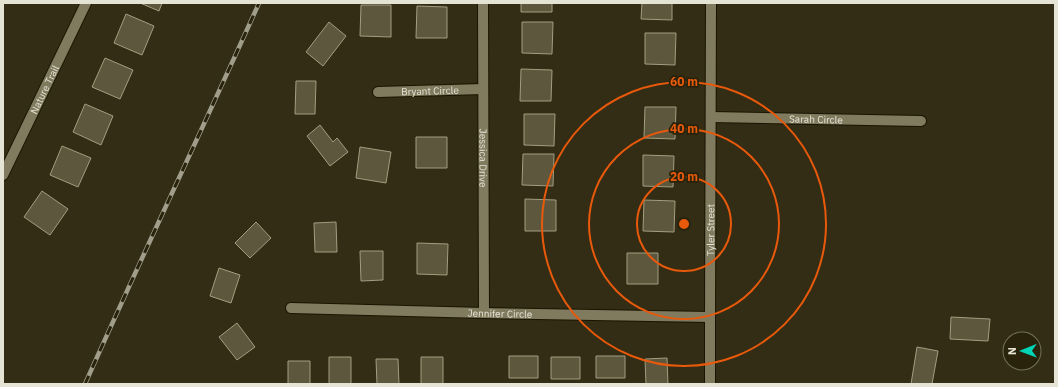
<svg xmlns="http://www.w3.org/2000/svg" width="1058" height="387" viewBox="0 0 1058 387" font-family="'IBM Plex Sans',sans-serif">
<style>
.building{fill:#5d573d;stroke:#a39d81}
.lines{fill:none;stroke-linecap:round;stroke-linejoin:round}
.minor-casing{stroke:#1a1500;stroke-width:12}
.tertiary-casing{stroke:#1a1500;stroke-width:12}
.minor{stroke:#807a5f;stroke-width:10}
.tertiary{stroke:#807a5f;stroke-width:10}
.rail-casing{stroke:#a19d8b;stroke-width:4.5}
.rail{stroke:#28230a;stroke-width:3;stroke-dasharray:9;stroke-linecap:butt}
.ring{fill:none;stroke:#e8590c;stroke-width:2}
.labels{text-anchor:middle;stroke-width:3.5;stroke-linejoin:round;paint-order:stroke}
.street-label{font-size:10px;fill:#e5e3d4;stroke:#28230a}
.centre{fill:#e8590c;stroke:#28230a;stroke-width:2}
.ring-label{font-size:12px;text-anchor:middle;font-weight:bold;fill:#e8590c;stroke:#28230a;stroke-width:3.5;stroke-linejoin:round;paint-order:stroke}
</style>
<rect width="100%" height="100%" fill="#322d14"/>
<!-- building -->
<path class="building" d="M140 3H162L159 11Z
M521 3H552V12H521Z
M642 3H672V20L641 19Z
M361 5H391V37L360 36Z
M417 6 447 7V38H416Z
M126 14 154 26 142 55 114 43Z
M329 22 346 36 323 66 306 52Z
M522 22H553L552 54 522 53Z
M645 33H676L675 65 645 64Z
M105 58 133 70 120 99 92 87Z
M521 69 552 70 551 101H520Z
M296 81H316L315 114H295Z
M85 104 113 116 101 145 73 132Z
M645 107H676L675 139 644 138Z
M524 114H555L554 146 524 145Z
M320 125 333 142 337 138 348 152 330 166 307 136Z
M416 137H447V168H416Z
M62 146 91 158 78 187 50 175Z
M360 147 391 152 386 183 356 178Z
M523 154H554L553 186 522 185Z
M643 155 674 156 673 187 643 186Z
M42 191 68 209 50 235 24 217Z
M525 199 556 200V231H525Z
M644 200 675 201 674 232 643 231Z
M256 222 271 238 250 258 235 243Z
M336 222 337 252H315L314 223Z
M417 243 448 244 447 275 417 274Z
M360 251H383V280L361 281Z
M627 253H658V284H627Z
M219 268 240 275 231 303 210 296Z
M951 317 990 319 988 341 950 339Z
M237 323 255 347 237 360 219 337Z
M917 347 938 351 932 384H911Z
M509 356H538V378H509Z
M596 356H625V378H596Z
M329 357H351V384H329Z
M421 357H443V384H421Z
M551 357H580V379H551Z
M667 358 668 384H646L645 359Z
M376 359H398L399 384H377Z
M288 361H310V384H288Z"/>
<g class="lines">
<defs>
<g id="minor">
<path id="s1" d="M483 3 484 313"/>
<path id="s2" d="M378 92 483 89"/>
<path id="s3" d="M711 117 921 121"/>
<path id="s4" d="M3 175 86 3"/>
<path id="s5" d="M291 308 484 313 710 317"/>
</g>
<g id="tertiary">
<path id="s6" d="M710 384V317L711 3"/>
</g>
</defs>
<!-- minor casing -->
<use href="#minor" class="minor-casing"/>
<!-- tertiary casing -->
<use href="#tertiary" class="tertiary-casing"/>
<!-- minor -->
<use href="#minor" class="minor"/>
<!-- tertiary -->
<use href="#tertiary" class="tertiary"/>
<defs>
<path id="rail" d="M85 384C142 256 202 130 259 3"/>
</defs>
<!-- rail casing -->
<use href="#rail" class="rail-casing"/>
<!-- rail -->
<use href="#rail" class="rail"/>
</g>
<!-- distance rings -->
<g class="ring">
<circle cx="684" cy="224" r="47"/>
<circle cx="684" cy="224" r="95"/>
<circle cx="684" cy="224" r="142"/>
</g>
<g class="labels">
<!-- street labels -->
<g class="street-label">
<text dy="4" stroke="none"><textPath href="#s4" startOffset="95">Nature Trail</textPath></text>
<text dy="4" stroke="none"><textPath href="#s2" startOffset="52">Bryant Circle</textPath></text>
<text dy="4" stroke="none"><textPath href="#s3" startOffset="105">Sarah Circle</textPath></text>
<text dy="4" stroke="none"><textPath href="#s1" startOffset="155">Jessica Drive</textPath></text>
<text dy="4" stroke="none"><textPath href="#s6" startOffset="154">Tyler Street</textPath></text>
<text dy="4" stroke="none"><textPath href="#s5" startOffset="209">Jennifer Circle</textPath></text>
</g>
</g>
<circle cx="684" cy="224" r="6" class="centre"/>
<g class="ring-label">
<text x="684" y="86">60 m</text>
<text x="684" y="133">40 m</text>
<text x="684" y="181">20 m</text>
</g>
<!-- border -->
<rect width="1058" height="387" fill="none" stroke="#e5e3d4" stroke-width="8"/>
<!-- north arrow -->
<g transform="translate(1022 351) rotate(269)"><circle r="19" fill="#28230a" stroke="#74705b"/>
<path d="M0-3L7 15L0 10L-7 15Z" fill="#01d5b6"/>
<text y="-6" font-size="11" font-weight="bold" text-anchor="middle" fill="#e5e3d4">N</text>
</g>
</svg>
